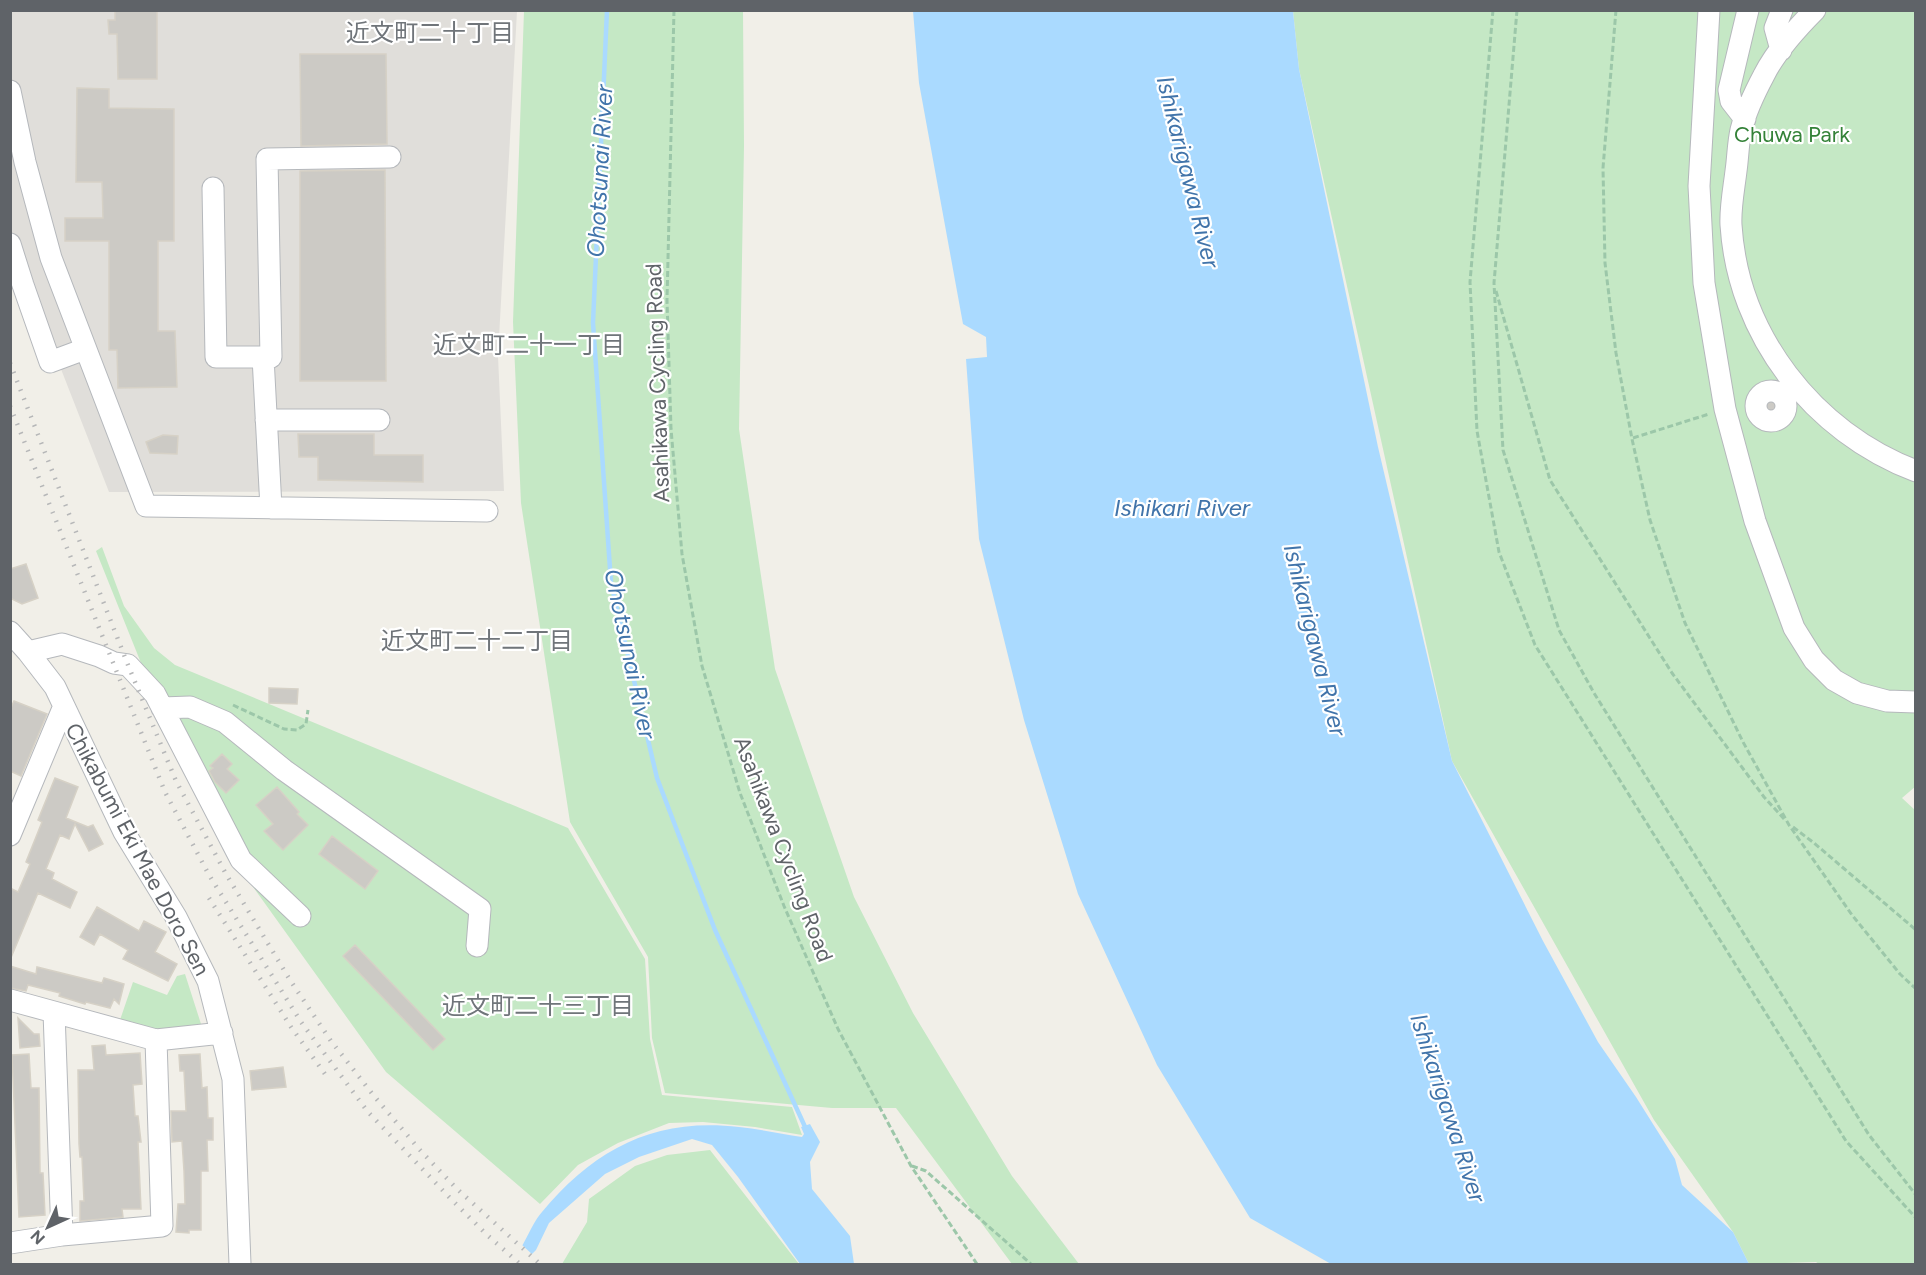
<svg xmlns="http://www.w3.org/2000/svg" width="1926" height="1275" viewBox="0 0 1926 1275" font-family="Figtree,'Noto Sans JP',sans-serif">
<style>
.industrial{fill:#e0deda}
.green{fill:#c5e8c5}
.water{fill:#aadaff}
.pier{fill:#f1efe8}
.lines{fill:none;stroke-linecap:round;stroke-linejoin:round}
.stream{stroke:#aadaff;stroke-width:4.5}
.building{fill:#cccac5;stroke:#d6d1c6;stroke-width:1.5}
.minor-casing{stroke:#b5b8bc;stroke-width:23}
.path{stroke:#9cc7a9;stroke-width:3;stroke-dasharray:6 3;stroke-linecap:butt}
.minor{stroke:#fff;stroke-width:21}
.rail{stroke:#b6b7b8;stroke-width:4.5;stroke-dasharray:1.5 8;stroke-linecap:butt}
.labels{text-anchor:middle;stroke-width:4.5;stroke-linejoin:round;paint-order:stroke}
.park-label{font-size:22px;fill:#348238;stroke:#fff}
.street-label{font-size:22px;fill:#5f6368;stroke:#fff}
.neighbourhood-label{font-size:24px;fill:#70757a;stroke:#fff}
.water-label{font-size:24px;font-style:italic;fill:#4174aa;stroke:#fff}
</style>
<rect width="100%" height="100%" fill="#f1efe8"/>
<!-- industrial -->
<path class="industrial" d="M10 11H517L498 356 504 491 109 492 27 282 11 231Z"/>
<!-- green -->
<path class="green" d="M524 11H743L744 146 739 429 775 669 854 897 913 1013 1012 1176 1079 1264H1012L896 1108H832L665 1093 652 1038 648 957 570 822 521 503 513 322Z
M1293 11H1915L1916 786 1902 798 1916 811 1915 1264H1819L1816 1262 1749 1264 1733 1232 1654 1120 1452 761 1299 69Z
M102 547 124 606 154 648 175 665 568 828 645 959 650 1039 662 1095 792 1107 802 1135 755 1127 703 1122 669 1123 618 1143 578 1165 540 1204 386 1072 246 877 178 755 96 551Z
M185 974 201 1024 199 1029 158 1031 120 1020 133 982 167 995 177 976Z
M710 1150 799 1264H562L587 1222 589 1199 635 1166 667 1155Z"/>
<!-- water -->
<path class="water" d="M913 11H1293L1299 69 1378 447 1452 761 1543 941 1598 1042 1636 1097 1675 1159 1682 1185 1733 1232 1749 1264H1331L1250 1218 1157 1065 1078 894 1024 720 979 539 966 359 987 357 986 337 963 324 919 83Z
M810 1124 820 1142 810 1162 812 1189 850 1236 854 1264H800L738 1177 712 1145 692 1139 639 1157 605 1174 549 1223 536 1250 522 1264H507C526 1248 528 1228 542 1212 594 1149 655 1117 739 1127 760 1129 781 1134 802 1137L804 1134 801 1127Z"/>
<!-- pier -->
<path class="pier" d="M521 1244 534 1256 526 1264H510L506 1261Z"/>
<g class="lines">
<!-- stream -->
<path class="stream" d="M607 10 593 323 611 583 657 778 715 930 806 1129"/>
</g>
<!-- building -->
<path class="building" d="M115 10H157V79H118L117 34H109L108 20H115Z
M300 54H386L387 144 301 146Z
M77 88 109 89V108L174 109V241H158V331H175L177 387 118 388 117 350H109V241H65V218H103L102 182H76Z
M385 170 386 381H300V171Z
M1766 394 1783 412 1777 419 1765 416 1759 411V400Z
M298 434H374V455H423V482L318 480V457H299Z
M163 435 178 436 177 454 150 453 146 442Z
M26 564 38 598 22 604 10 598V569Z
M269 688 298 689 297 704 269 703Z
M14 701 47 714 21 776 10 771V710Z
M222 754 232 764 227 769 239 780 226 793 215 782 209 771 213 768 210 766Z
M55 778 78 787 66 818 88 827 93 825 103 844 89 851 75 824 69 839 60 835 46 869 54 873 52 879 77 892 70 908 38 893 10 960V888L18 892 30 864 26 862 42 822 38 820Z
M277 787 299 812 297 814 308 825 283 850 264 831 273 824 256 805Z
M332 836 378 871 365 889 319 854Z
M97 907 139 931 144 921 166 932 155 952 177 964 168 981 123 959 128 950 100 934 94 945 80 937Z
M355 945 445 1039 433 1050 343 956Z
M10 966 36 974 37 967 102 983 104 978 124 984 119 1004 114 999 110 1008 86 1002 85 1004 59 996 60 993 28 985 26 991 10 988Z
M18 1018 34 1034H39L40 1046 20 1048Z
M105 1045 106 1055 140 1053 142 1084 133 1085 135 1116H138L141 1142H138L141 1209H122L123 1217 80 1221V1201H84L82 1157H80L79 1144 78 1070H94L92 1046Z
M29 1054 31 1088H39L40 1173H43L45 1215 19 1217 12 1055Z
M200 1054 202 1088 207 1087 208 1118H213V1140H207L208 1171H201V1230H189V1233L176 1232 178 1204H185L184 1171 182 1141 172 1142 171 1111H186L184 1071H180L179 1055Z
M283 1067 286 1087 252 1090 250 1071Z"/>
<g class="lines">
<defs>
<path id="minor" d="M1709 10 1699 186 1704 283 1725 409 1755 521 1794 628 1814 660 1834 680 1857 693 1887 701 1916 702
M1815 10C1796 29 1776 51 1764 75 1756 90 1745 114 1741 130 1738 143 1738 157 1736 171 1734 188 1730 208 1731 225 1738 335 1813 432 1916 471
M1781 50 1775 28 1782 10
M10 91 25 162 51 258 146 506 487 511
M1745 119 1731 101 1729 90 1748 10
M213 188 216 357H271L267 159 390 157
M10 244 23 285 50 362 85 349
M263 357 271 508
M1756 406a15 15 0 1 1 30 0a15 15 0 1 1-30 0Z
M266 420H379
M10 632 28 652 55 687 124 832 176 917 208 981 233 1079 240 1264
M28 652 62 644 99 656 114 663 128 665 155 694 241 860 300 916
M162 708 190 707 225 722 284 770 480 909 477 946
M10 835 64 706
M10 1000 156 1040 222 1033
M54 1012 62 1235
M10 1243 62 1235 162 1226 156 1040"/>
</defs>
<!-- minor casing -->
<use href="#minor" class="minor-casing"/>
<!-- path -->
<path class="path" d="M674 10 667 300 671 429 682 554 702 666 740 793 784 906 838 1029 911 1166 977 1264
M1493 10 1470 282 1477 431 1499 552 1535 645 1846 1141 1916 1218
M1517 10 1494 283 1503 450 1559 630 1594 693 1869 1135 1916 1195
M1616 10 1603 168 1605 263 1616 353 1632 439 1650 520 1685 623 1743 742 1789 825 1852 915 1900 974 1916 989
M1496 291 1550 480 1672 673 1764 797 1786 821
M1633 438 1709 414
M233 705 284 729 297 730 306 724 308 710
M1793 827 1814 843 1916 930
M912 1166 926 1171 1031 1264"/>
<!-- minor -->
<use href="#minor" class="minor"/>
<!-- rail -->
<path class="rail" d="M10 363 128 665 176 781 226 874 290 980 331 1041 374 1096 419 1149 456 1188 540 1264
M10 406 165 792 209 875 301 1022 368 1112 450 1198 486 1234 520 1264
M209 898 291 1027 325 1074"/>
</g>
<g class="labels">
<!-- park labels -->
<g class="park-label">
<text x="1792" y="142">Chuwa Park</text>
</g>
<!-- street labels -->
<g class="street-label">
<text transform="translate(657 383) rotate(-92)" y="8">Asahikawa Cycling Road</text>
<text transform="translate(138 849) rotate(62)" y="8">Chikabumi Eki Mae Doro Sen</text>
<text transform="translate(784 849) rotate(69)" y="8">Asahikawa Cycling Road</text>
</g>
<!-- neighbourhood labels -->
<g class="neighbourhood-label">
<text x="430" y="41">近文町二十丁目</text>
<text x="529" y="353">近文町二十一丁目</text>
<text x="477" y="649">近文町二十二丁目</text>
<text x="538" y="1014">近文町二十三丁目</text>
</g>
<!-- water labels -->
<g class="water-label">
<text transform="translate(600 171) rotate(-87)" y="8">Ohotsunai River</text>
<text transform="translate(1188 172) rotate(76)" y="8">Ishikarigawa River</text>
<text x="1182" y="516">Ishikari River</text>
<text transform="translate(1315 640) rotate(76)" y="8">Ishikarigawa River</text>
<text transform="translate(630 654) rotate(78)" y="8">Ohotsunai River</text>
<text transform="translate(1448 1108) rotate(72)" y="8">Ishikarigawa River</text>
</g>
</g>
<!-- border -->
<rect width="1926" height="1275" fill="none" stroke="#5f6368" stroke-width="24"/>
<!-- north arrow -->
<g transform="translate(48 1227) rotate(225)" stroke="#ffffff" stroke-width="4.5" paint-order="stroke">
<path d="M0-4.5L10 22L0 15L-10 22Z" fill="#5f6368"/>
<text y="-9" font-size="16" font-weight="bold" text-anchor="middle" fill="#5f6368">N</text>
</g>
</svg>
